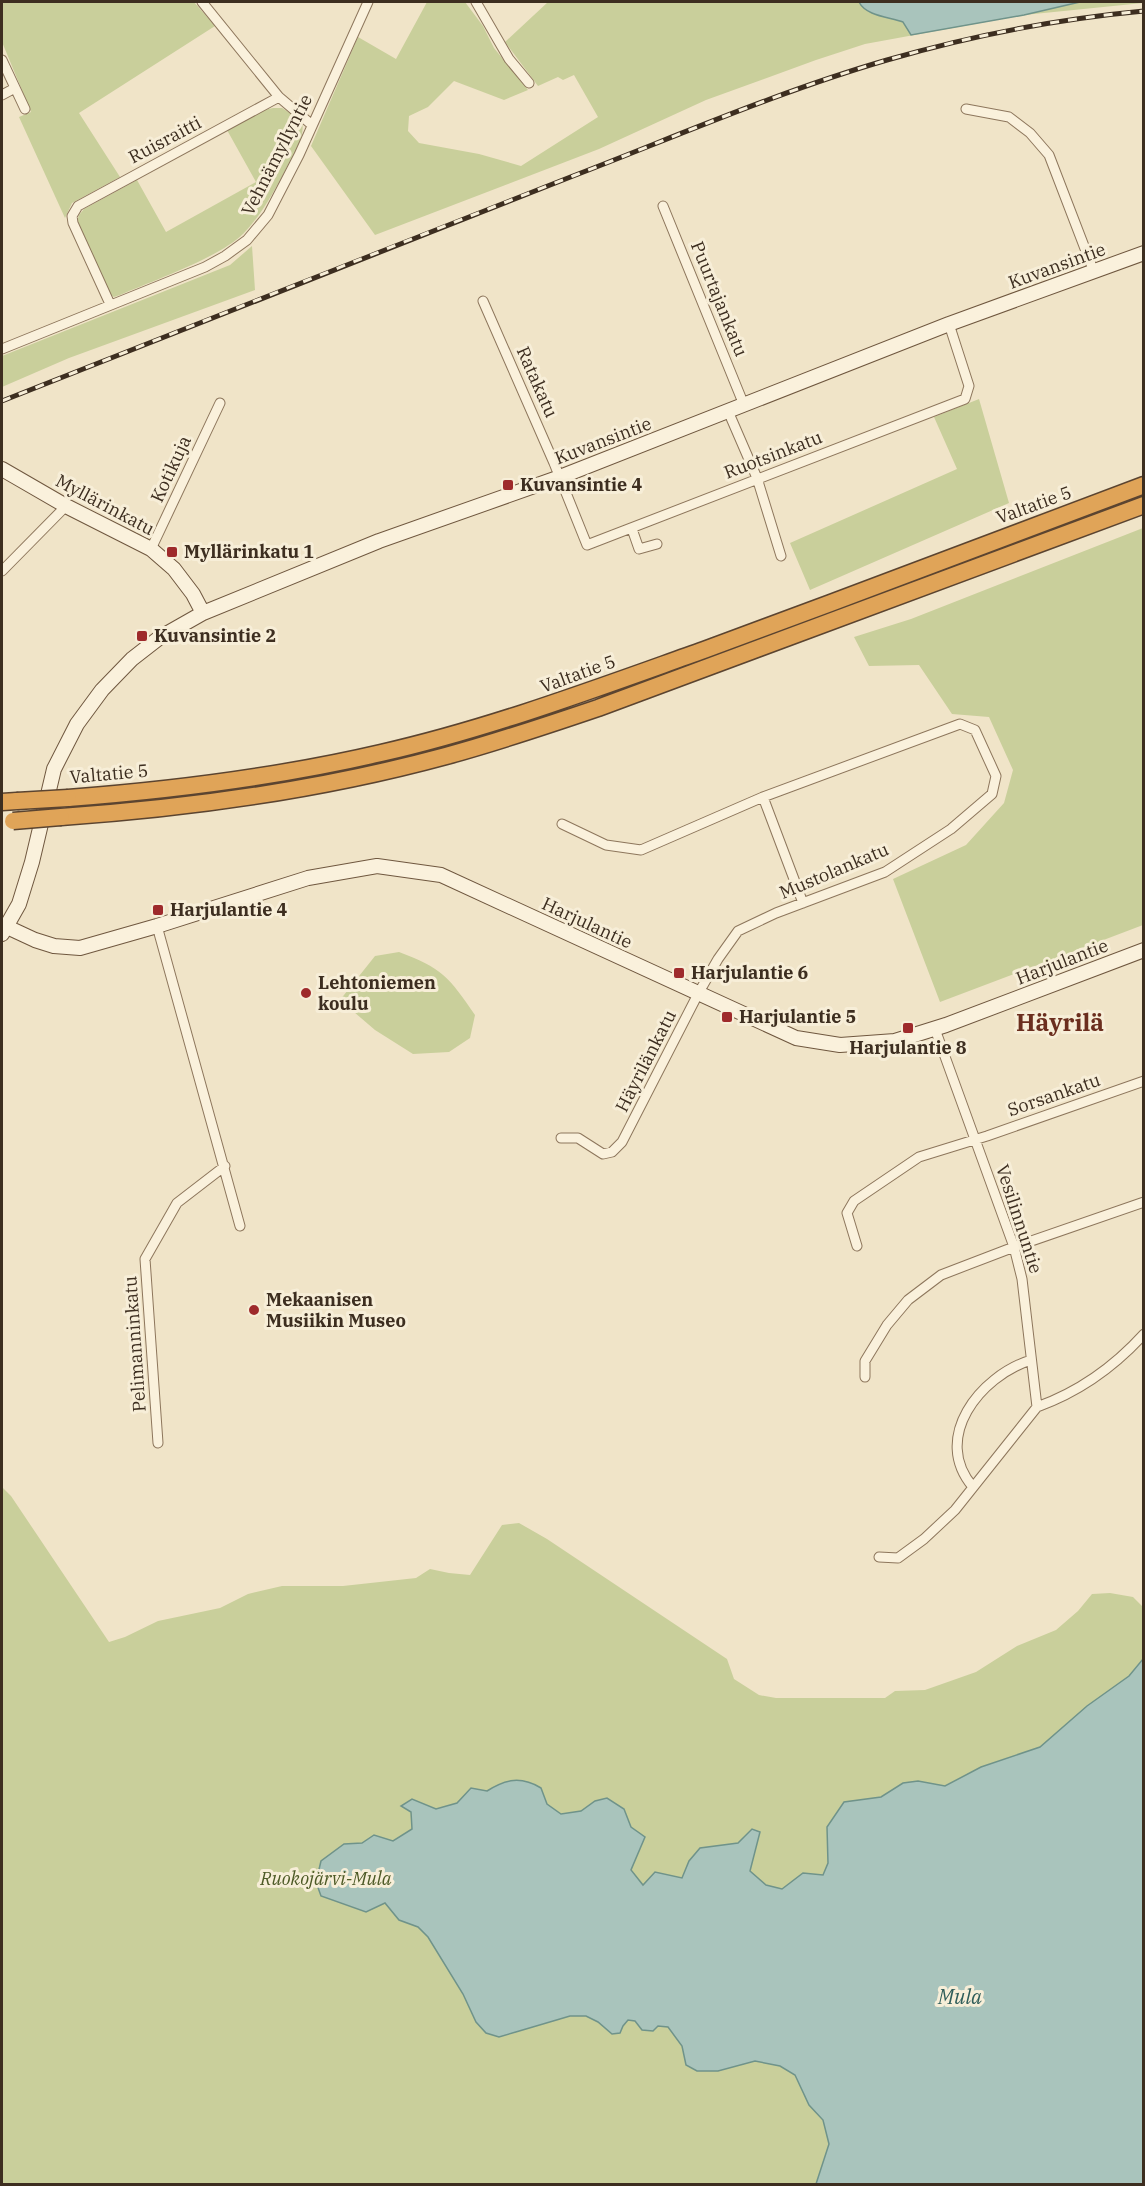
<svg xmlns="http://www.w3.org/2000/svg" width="1145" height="2186" viewBox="0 0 1145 2186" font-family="'IBM Plex Serif',serif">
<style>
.green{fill:#c9cf9b}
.water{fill:#a9c4bc;stroke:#6f938a;stroke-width:1.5}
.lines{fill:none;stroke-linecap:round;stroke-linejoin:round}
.street-casing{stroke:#8d765c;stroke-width:11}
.secondary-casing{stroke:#6f573f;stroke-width:16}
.highway-casing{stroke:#5b4430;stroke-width:19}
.street{stroke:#faf1dc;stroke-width:9}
.secondary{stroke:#faf1dc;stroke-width:14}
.highway{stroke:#e0a458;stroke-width:16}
.rail-casing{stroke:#3d2e20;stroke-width:5}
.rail{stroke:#f7eed8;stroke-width:3;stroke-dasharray:9;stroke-linecap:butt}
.highway-bridge-casing{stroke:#5b4430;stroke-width:19;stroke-linecap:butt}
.highway-bridge{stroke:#e0a458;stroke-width:16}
.poi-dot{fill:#9e2a2b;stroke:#f7eed8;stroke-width:2}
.labels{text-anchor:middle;stroke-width:6;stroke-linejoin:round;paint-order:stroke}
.street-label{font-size:18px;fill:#3d2e20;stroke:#f7eed8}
.poi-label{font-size:18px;font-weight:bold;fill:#3d2e20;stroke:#f7eed8;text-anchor:start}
.park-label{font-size:18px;font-style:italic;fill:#4d5a26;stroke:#f7eed8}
.water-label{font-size:20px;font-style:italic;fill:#2f5d5a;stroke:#f7eed8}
.district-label{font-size:24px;font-weight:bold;fill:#6b2e1e;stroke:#f7eed8}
</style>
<rect width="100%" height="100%" fill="#f0e4c8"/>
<!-- green -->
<path class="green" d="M2 2H194L215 26 79 113 120 177 72 203 65 218 19 117 31 112 2 42Z
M427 2H465L483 26 494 48 528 90 504 100 454 81 428 107 409 116 408 131 419 143 479 154 521 166 598 117 574 75 563 80 558 77 538 86 505 42 548 2H1055L1061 6 1080 2H1143V3L1024 15 865 44 816 60 706 100 599 149 375 235 311 146 358 37 396 59Z
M273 108H282L301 120C307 132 295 152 289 163 276 188 263 213 244 233 219 258 154 280 120 295L114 297 109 294 77 221 79 215 84 209 137 180 166 232 256 182 227 130 264 110Z
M252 246 255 290 69 358 2 387V356L230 265Z
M979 399 1009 503 810 590 790 543 957 469 934 417Z
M1143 528V925L940 1002 893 879 966 845 1004 803 1013 770 989 717 952 714 919 665 869 666 854 637 911 619Z
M399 952C442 968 449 977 475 1015L470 1038 449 1052 413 1054 375 1030 340 1000 375 956Z
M2 1487 11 1496 109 1642 125 1637 158 1621 220 1608 248 1594 282 1586H343L416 1578 430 1569 449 1573 470 1575 502 1525 519 1523 547 1539 727 1659 734 1679 759 1695 776 1698H885L895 1691 925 1690 976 1672 1017 1646 1056 1630 1078 1611 1092 1594 1110 1593 1133 1597 1144 1608 1143 2184H2Z"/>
<!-- water -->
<path class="water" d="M859 2H1080L1024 15 911 35 903 22C889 17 866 16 859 2Z
M1143 1659V2184H816L829 2144 823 2120 809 2105 795 2075 780 2066 755 2061 718 2071H697L686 2065 682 2046 668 2027 658 2026 653 2031 642 2030 635 2021 628 2020 623 2026 620 2033 612 2034 598 2022 586 2016H570L499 2037 486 2033 476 2022 463 1994 428 1937 418 1927 399 1920 385 1903 366 1912 321 1896 316 1882 321 1861 344 1844 362 1843 374 1835 393 1841 412 1829 411 1812 401 1806 412 1799 436 1809 457 1803 471 1788 487 1791C506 1779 521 1776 541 1788L547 1804 561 1814 581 1811 595 1801 607 1798 624 1809 631 1827 645 1837 631 1870 643 1885 655 1872 682 1878 689 1861 700 1848 738 1843 752 1829 760 1832 750 1871 766 1885 782 1889 803 1873 823 1875 828 1863 827 1827 844 1802 881 1797 903 1783 918 1781 945 1786 981 1767 1040 1747 1087 1706 1129 1676Z"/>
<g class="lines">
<defs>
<path id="street" d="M202 2 279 97 312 125
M476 2 509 59 529 83
M2 60 25 109
M2 95 15 88
M966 109 1009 117 1030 133 1049 155 1094 272
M663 206 744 405
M483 301 554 463 587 545 965 399 969 386 949 324
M110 304 73 223 72 216 78 206 279 97
M2 349 205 267 225 256 247 240 268 215 299 155 368 2
M728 411 757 478 781 556
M632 529 639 549 657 544
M151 549 220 403
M2 571 66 506
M763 797 803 903
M157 926 240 1226
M561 1138H578L603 1154 612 1152 622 1142 698 994 718 959 738 931 776 913 885 872 951 829 992 794 996 776 975 730 960 724 763 797 641 850 606 845 562 824
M857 1246 847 1213 854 1201 919 1157 987 1136 1144 1081
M865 1377V1361L887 1325 908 1300 941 1275 1014 1247 1144 1202
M1037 1407C1079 1392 1114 1367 1144 1334
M158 1443 145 1259 177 1203 225 1166
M973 1487C931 1438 980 1376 1031 1360
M879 1557 898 1558 924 1539 955 1510 1037 1407 1022 1279 1014 1247 935 1029"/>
<path id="secondary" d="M2 469 66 506 151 549 174 569 193 594 203 613
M7 927 35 940 54 946 80 948 157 926 308 878 377 866 441 875 796 1038 840 1045 895 1041 946 1025 1144 950
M2 934 19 904 32 862 54 769 77 724 102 690 132 659 159 638 203 613 379 541 560 477 949 324 1144 253"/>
<path id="highway" d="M68 798C173 790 278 777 381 753 491 728 597 688 704 650 851 596 997 540 1144 485
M2 802 17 801
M61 817C191 808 321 790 446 756 498 742 548 725 598 708L1144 505"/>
</defs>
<!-- street casing -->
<use href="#street" class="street-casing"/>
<!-- secondary casing -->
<use href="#secondary" class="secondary-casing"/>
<!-- highway casing -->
<use href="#highway" class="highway-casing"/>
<!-- street -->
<use href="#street" class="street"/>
<!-- secondary -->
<use href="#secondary" class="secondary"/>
<!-- highway -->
<use href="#highway" class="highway"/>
<defs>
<path id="rail" d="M2 401C192 326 382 250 573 176 677 136 780 91 887 60 970 36 1057 19 1144 11"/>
</defs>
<!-- rail casing -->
<use href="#rail" class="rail-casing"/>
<!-- rail -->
<use href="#rail" class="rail"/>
<defs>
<path id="highway-bridge" d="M17 801 68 798
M13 821 61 817"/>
</defs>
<!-- highway-bridge casing -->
<use href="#highway-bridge" class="highway-bridge-casing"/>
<!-- highway-bridge -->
<use href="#highway-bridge" class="highway-bridge"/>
</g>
<!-- markers -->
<g class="poi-dot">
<rect x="502" y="479" width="12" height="12" rx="3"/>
<rect x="166" y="546" width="12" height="12" rx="3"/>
<rect x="136" y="630" width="12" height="12" rx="3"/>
<rect x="152" y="904" width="12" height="12" rx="3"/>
<rect x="673" y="967" width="12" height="12" rx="3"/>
<circle cx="306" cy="993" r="6"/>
<rect x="721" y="1011" width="12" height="12" rx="3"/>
<rect x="902" y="1022" width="12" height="12" rx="3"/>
<circle cx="254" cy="1310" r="6"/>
</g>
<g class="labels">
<!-- street labels -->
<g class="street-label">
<text transform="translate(165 140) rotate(-28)" y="6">Ruisraitti</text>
<text transform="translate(277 155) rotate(-63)" y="6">Vehnämyllyntie</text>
<text transform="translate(1057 266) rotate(-20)" y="6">Kuvansintie</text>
<text transform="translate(719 299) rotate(68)" y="6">Puurtajankatu</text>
<text transform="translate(537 382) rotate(66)" y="6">Ratakatu</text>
<text transform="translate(603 441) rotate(-21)" y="6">Kuvansintie</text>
<text transform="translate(773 455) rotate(-21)" y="6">Ruotsinkatu</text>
<text transform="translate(171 469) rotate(-65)" y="6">Kotikuja</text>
<text transform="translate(105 505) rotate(28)" y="6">Myllärinkatu</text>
<text transform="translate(1034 505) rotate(-20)" y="6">Valtatie 5</text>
<text transform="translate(578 674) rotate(-20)" y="6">Valtatie 5</text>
<text transform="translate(109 774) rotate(-5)" y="6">Valtatie 5</text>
<text transform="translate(834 871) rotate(-23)" y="6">Mustolankatu</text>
<text transform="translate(587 923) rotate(25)" y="6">Harjulantie</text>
<text transform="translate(1062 962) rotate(-21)" y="6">Harjulantie</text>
<text transform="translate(646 1061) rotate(-63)" y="6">Häyrilänkatu</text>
<text transform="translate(1054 1095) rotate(-19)" y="6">Sorsankatu</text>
<text transform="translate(1019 1219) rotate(72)" y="6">Vesilinnuntie</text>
<text transform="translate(135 1344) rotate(-94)" y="6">Pelimanninkatu</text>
</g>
<!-- poi labels -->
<g class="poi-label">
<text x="520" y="491">Kuvansintie 4</text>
<text x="184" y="558">Myllärinkatu 1</text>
<text x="154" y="642">Kuvansintie 2</text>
<text x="170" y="916">Harjulantie 4</text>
<text x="691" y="979">Harjulantie 6</text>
<text x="318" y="989">Lehtoniemen<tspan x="318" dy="21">koulu</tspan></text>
<text x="739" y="1023">Harjulantie 5</text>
<text x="908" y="1054" text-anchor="middle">Harjulantie 8</text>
<text x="266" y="1306">Mekaanisen<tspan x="266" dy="21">Musiikin Museo</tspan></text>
</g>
<!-- park labels -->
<g class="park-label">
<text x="326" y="1885">Ruokojärvi-Mula</text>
</g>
<!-- water labels -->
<g class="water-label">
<text x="960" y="2004">Mula</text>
</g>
<!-- district labels -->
<g class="district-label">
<text x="1060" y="1031">Häyrilä</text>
</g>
</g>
<!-- border -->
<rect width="1145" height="2186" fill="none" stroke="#3d2e20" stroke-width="6"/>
</svg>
